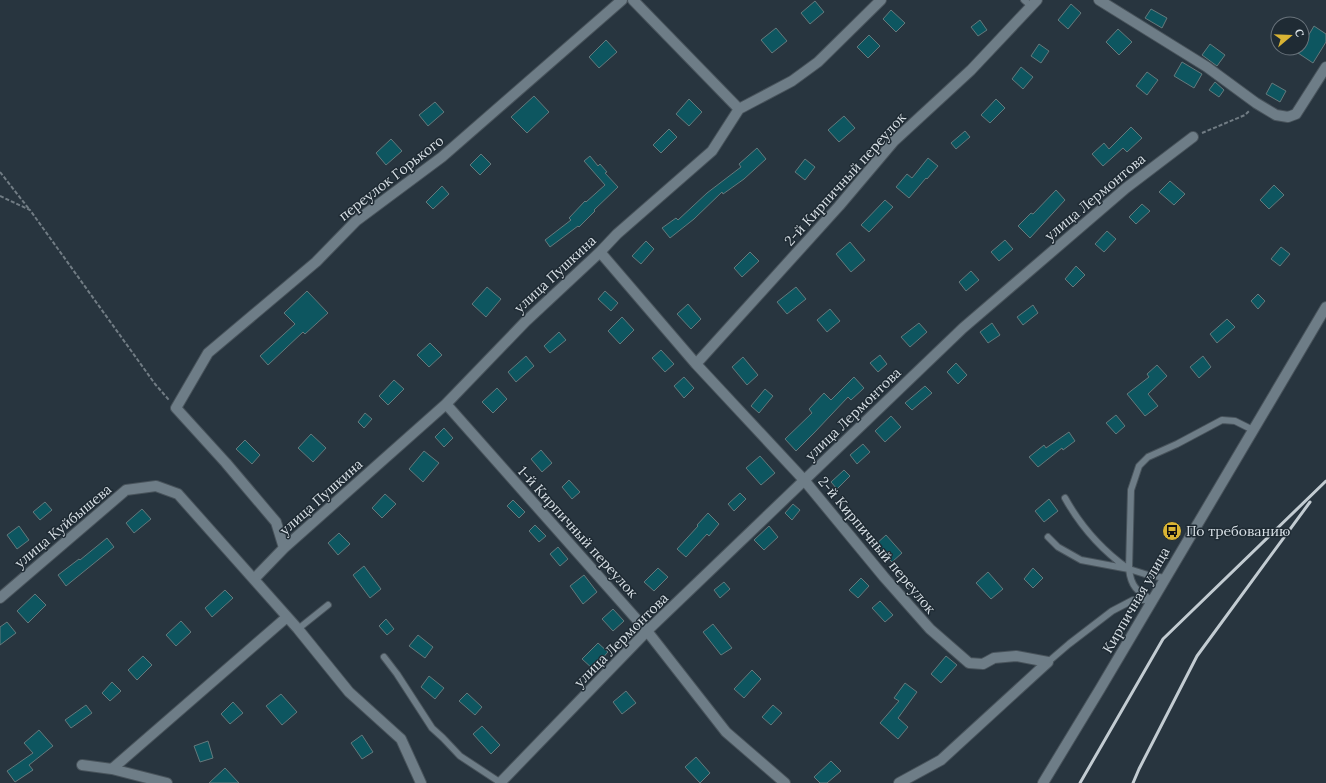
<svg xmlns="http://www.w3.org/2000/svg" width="1326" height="783" viewBox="0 0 1326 783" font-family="Lora,serif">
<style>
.building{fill:#0d5660;stroke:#65797c}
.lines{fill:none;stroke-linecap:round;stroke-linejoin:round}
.service-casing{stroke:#48535b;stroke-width:8}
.minor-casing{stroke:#48535b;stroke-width:12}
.tertiary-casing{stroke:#48535b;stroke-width:12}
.path{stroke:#717c84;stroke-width:2;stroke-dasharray:4 2;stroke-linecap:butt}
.service{stroke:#6e7d87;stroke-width:6}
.minor{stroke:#6e7d87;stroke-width:10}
.tertiary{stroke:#6e7d87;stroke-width:10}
.rail{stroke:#c3ccd2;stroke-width:3}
.labels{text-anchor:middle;stroke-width:3;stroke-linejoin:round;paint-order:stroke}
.street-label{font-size:14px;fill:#d7dfe5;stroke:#1f2b34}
.poi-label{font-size:14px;fill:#d7dfe5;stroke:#1f2b34;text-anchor:start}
</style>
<rect width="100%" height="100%" fill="#28353f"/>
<!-- building -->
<path class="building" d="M815 1 824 12 810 24 801 13Z
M1071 4 1081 13 1068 29 1058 20Z
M1151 9 1167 18 1162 28 1145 18Z
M891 10 905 23 896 32 883 19Z
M980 20 987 30 978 36 971 27Z
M1314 26 1326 34V42L1313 63 1298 53Z
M776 28 787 41 772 53 761 40Z
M1118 29 1132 42 1119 55 1106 42Z
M869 35 880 46 868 58 857 47Z
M606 40 617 52 599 68 589 57Z
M1039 44 1049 51 1041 63 1031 56Z
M1210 44 1225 55 1217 66 1202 55Z
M1182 62 1202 74 1194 88 1174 76Z
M1021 67 1033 77 1023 89 1012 79Z
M1147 72 1158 80 1147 95 1136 86Z
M1215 82 1224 90 1219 97 1209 90Z
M1272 83 1286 91 1280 102 1266 94Z
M534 96 549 112 527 133 511 117Z
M689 99 702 112 689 126 676 114Z
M996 99 1005 108 990 123 981 115Z
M435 102 444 112 428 126 419 115Z
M844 116 855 128 839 142 828 130Z
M1131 127 1142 138 1127 152 1123 148 1103 166 1092 154 1104 143 1109 149Z
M669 129 677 137 661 153 653 145Z
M965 131 970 137 956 149 951 143Z
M391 139 402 151 386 165 376 153Z
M757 148 766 159 744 179 723 194 722 192 694 219 670 238 662 228 676 218 678 220 707 193 741 167 739 164Z
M481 154 491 164 480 175 470 165Z
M590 156 598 166 600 164 607 172 605 173 618 187 594 210 595 211 579 227 578 226 550 247 545 240 571 220 569 218 585 201 586 202 605 185 584 161Z
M928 158 938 166 927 179 926 178 909 198 896 187 907 174 912 178Z
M805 159 815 167 805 180 795 172Z
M1170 181 1185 194 1174 205 1159 192Z
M1274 185 1284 195 1269 209 1260 200Z
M442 186 449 194 433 209 426 202Z
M1056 190 1065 200 1030 238 1018 226 1031 213 1033 214Z
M885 200 893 207 869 232 861 225Z
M1142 204 1150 211 1136 224 1129 217Z
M1107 231 1116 239 1104 252 1095 244Z
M1005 240 1013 249 999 261 991 252Z
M646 241 654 249 641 264 632 256Z
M850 242 865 260 851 272 836 254Z
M1281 247 1290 254 1280 266 1271 259Z
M750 252 759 261 742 277 734 268Z
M1076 266 1085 275 1073 287 1065 279Z
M971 271 979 280 966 291 959 282Z
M487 287 501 299 486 317 472 304Z
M796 287 806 299 787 314 777 302Z
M307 291 328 313 305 334 303 332 268 365 260 356 295 324 284 313Z
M605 291 618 303 611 311 598 299Z
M1258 294 1265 301 1258 309 1251 301Z
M688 304 701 319 691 329 677 314Z
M1033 305 1038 313 1023 325 1017 317Z
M830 309 840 321 827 332 817 320Z
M622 317 634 330 620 344 608 331Z
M1227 319 1235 327 1217 343 1210 334Z
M919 323 927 332 910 347 901 337Z
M992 323 1000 335 988 343 980 332Z
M559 332 566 340 550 353 544 346Z
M430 343 442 355 429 367 417 355Z
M661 350 674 364 665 372 652 358Z
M880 355 887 364 878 372 870 363Z
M526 356 534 366 516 382 508 372Z
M1203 356 1211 367 1199 378 1190 367Z
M743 357 758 375 747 385 732 367Z
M956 363 967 375 958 384 947 372Z
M1157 365 1167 376 1148 394 1158 406 1145 416 1127 394 1149 377 1147 374Z
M684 377 694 388 684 398 674 386Z
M854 377 864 388 851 400 848 397 814 433 796 451 785 439 812 413 809 409 824 393 831 400Z
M394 380 404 389 388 405 379 396Z
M925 386 932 393 912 410 905 403Z
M497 388 507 399 493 413 482 402Z
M765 389 773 396 759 413 751 406Z
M365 413 372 419 364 428 358 422Z
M1116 415 1125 426 1116 434 1106 423Z
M891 416 901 427 885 442 875 431Z
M444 428 453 438 444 447 435 437Z
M1069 432 1075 441 1063 450 1062 448 1038 467 1029 457 1044 445 1046 448Z
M311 434 326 448 313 462 298 448Z
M245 440 260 455 252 464 236 449Z
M863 444 870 452 857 464 850 455Z
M541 450 552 463 542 472 531 459Z
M424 451 439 463 423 482 409 469Z
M760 456 775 473 761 485 746 468Z
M844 470 850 476 837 489 831 482Z
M569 480 580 492 572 499 562 487Z
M740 493 746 499 734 511 728 504Z
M385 494 396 504 382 518 372 508Z
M1049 499 1058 511 1044 522 1035 511Z
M513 500 525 512 519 518 507 506Z
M45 502 52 510 40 520 33 512Z
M793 504 800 510 792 520 785 513Z
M142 509 151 519 134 533 126 523Z
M708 513 719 524 709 536 707 534 686 557 677 549 698 526 697 525Z
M535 525 546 536 539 542 529 531Z
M19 526 29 540 17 549 7 535Z
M769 526 778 537 764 550 754 540Z
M339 533 350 544 338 555 328 543Z
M886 535 902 553 892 562 875 545Z
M107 538 114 547 66 586 58 575 79 559 80 560Z
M558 547 568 559 560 566 550 554Z
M364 566 381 589 370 598 353 575Z
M658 568 668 577 654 591 644 582Z
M1033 568 1043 578 1033 588 1024 579Z
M988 572 1003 589 991 599 976 583Z
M584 575 597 592 583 604 570 586Z
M861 578 869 586 858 598 849 590Z
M724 582 730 589 720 598 714 590Z
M225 590 233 598 212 617 205 608Z
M35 594 46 605 28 623 17 611Z
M880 601 893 615 885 622 872 608Z
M613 609 624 621 613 631 602 619Z
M386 619 394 629 387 635 379 626Z
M181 621 191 632 176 646 166 635Z
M7 622 16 633 0 645V627Z
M713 624 732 648 721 655 703 632Z
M418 635 433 647 425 658 409 646Z
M598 643 608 652 593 669 582 659Z
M143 656 152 665 137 680 128 670Z
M946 656 957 665 941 683 931 674Z
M752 670 761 679 744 698 734 689Z
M429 676 444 688 435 699 421 687Z
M112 682 121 691 110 701 102 693Z
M905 683 917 692 898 718 908 727 898 739 880 723 899 701 894 698Z
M626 691 636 703 622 714 613 702Z
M467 693 482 707 475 715 459 701Z
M281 694 297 712 282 725 266 706Z
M233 702 243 713 230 724 221 714Z
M86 705 92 713 71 728 65 720Z
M773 705 782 713 771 725 762 717Z
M482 726 500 745 491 754 473 734Z
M39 730 53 746 29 765 33 770 15 782 7 771 33 753 24 743Z
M362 735 373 752 362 759 351 743Z
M208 741 213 758 200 762 194 746Z
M696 757 710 773 700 783 685 767Z
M831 761 841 771 827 783H820L814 777Z
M225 768 239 783H209Z"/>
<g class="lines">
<defs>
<path id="service" d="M1024 0 1031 6
M1065 498C1080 525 1102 550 1127 568
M1048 537 1058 547 1081 560 1129 569 1148 575 1165 578
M1152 600C1137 591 1131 587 1129 569L1131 490 1139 466 1148 457 1177 444 1222 420 1235 421 1253 430
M298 629 328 605
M384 657 397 674 432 728 443 738 460 756 501 783
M1048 662 1069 644 1112 611 1133 600H1151"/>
<path id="minor" d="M633 0 739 109
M1099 0 1207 67 1256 103 1276 115 1288 117 1296 114 1326 67
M600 252 696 364 804 480 884 577 930 629 969 663 983 664 994 658 1016 656 1048 662
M696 364 839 206 894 141 971 70 1037 0
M446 404 647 631 726 732 785 783
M284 548 276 522 226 463 176 408 208 353 316 262 356 221 442 157 622 0
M254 579 284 548 446 404 526 321 600 252 617 234 712 151 739 109 792 81 818 62 881 0
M0 598 126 490 156 486 178 494 298 629 349 692 401 739 421 783
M82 765 112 769 287 617
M112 769 167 783
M500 783 647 631 963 328 1126 188 1193 137
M899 783 941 760 1048 662"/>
<path id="tertiary" d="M1043 783 1100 689 1326 307"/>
</defs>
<!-- service casing -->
<use href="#service" class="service-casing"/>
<!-- minor casing -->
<use href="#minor" class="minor-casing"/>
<!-- tertiary casing -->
<use href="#tertiary" class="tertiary-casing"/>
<!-- path -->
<path class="path" d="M1202 133 1245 115 1250 110
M0 172 29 209
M0 196 30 210 155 384 169 400"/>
<!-- service -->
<use href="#service" class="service"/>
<!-- minor -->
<use href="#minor" class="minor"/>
<!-- tertiary -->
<use href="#tertiary" class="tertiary"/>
<!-- rail -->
<path class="rail" d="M1080 783 1163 639 1326 481
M1133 783 1139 769 1197 656 1310 502"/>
</g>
<!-- icons -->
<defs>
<symbol id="bus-disc" viewBox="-11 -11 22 22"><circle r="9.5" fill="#d9b434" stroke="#1f2b34"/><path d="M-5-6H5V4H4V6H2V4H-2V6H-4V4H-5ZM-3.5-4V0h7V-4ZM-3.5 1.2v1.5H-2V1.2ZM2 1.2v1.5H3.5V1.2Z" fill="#111"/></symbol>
</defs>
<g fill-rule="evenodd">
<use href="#bus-disc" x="1161" y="520" width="22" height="22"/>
</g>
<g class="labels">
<!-- street labels -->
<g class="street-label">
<text transform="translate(391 178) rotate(-38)" y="5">переулок Горького</text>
<text transform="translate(845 179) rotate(-48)" y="5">2-й Кирпичный переулок</text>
<text transform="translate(1095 197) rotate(-40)" y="5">улица Лермонтова</text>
<text transform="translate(555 274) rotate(-43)" y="5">улица Пушкина</text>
<text transform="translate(853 414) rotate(-44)" y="5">улица Лермонтова</text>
<text transform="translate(321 497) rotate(-42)" y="5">улица Пушкина</text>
<text transform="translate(63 526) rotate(-40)" y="5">улица Куйбышева</text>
<text transform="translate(578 532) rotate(48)" y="5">1-й Кирпичный переулок</text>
<text transform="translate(877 545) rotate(50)" y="5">2-й Кирпичный переулок</text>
<text transform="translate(1136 600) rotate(-60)" y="5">Кирпичная улица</text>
<text transform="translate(621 640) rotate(-45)" y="5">улица Лермонтова</text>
</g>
<!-- poi labels -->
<g class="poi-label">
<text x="1186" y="536">По требованию</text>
</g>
</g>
<!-- north arrow -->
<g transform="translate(1290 36) rotate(71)"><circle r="19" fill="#1f2b34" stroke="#69737b"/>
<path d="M0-3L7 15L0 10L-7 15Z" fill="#d9b434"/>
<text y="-6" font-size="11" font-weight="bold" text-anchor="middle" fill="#d7dfe5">С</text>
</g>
</svg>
